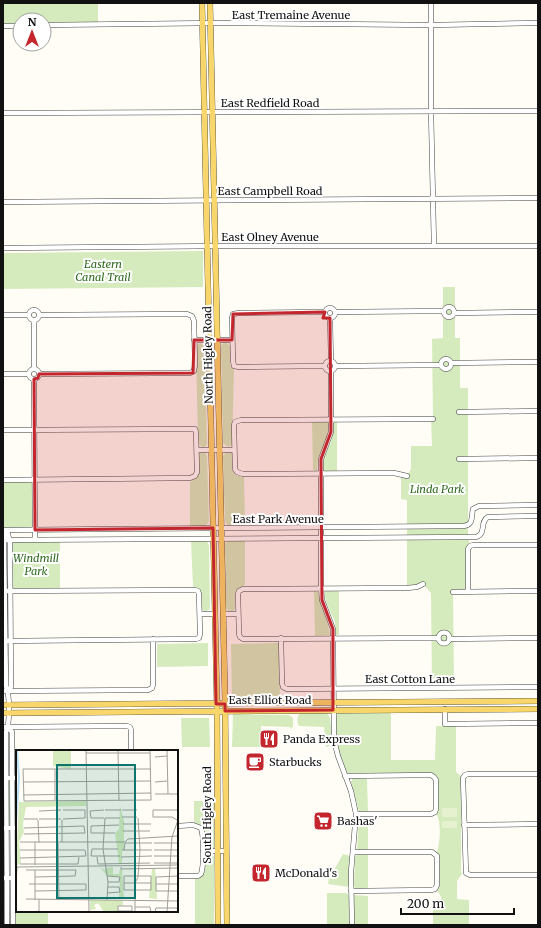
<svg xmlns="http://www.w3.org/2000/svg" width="541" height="928" viewBox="0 0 541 928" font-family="Merriweather,serif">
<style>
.green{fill:#d5ebbd}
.pitch{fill:#e6f2cf}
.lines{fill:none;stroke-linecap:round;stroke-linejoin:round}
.minor-casing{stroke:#444;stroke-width:5.5}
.major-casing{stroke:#222;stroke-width:6}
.minor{stroke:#fff;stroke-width:4.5}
.major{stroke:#f9d66b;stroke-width:5.5}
.marked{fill:#c4262e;fill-opacity:0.2;stroke:#c4262e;stroke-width:3;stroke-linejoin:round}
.labels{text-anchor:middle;stroke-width:4;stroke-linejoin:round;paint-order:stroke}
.street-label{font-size:11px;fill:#111;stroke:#fff}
.park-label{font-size:11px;font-style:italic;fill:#2f6b1f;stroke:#fff}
.poi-label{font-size:11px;fill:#111;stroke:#fff;text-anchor:start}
.inset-river{fill:none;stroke:#b9e0f7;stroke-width:2}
.inset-road{fill:none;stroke:#a09f9a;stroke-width:1}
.view{fill:#0f766e;fill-opacity:0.15;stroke:#0f766e;stroke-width:2}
.inset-edge{fill:none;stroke:#111;stroke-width:2}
</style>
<rect width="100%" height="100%" fill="#fffdf5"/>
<!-- green -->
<path class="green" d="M3 3H98V26L44 25V20H20V25L3 24Z
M203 251V287L3 289V253Z
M443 287H455V338H460V388H468V537L470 546 468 592H453L454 688H432L431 593 423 584 407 588V500L401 499V474L407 476 411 469V446H432L431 419H433L432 339 443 338Z
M225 342 230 346V365L234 370 232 445 228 447 223 443 221 345Z
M200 343 205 346 207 445 203 448 198 443 196 346Z
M312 422H329L327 437 318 458 317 471 313 470Z
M333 422H337V471H322C322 459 327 452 331 442 333 436 333 429 333 422Z
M200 452H205L207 456 209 522 205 526H190V482C202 475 199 468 198 455Z
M226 452H232V469L235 475 244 477 245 526H228L225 522 223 456Z
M3 480H35V530H3Z
M228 540H245V585L238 588 235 593V609L233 611H229L226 608 225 544Z
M60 541V588H13L12 586 13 542Z
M191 541H207L209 546 210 609 205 612 202 609C201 598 204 591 193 586Z
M324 590 339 591V635H336L335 622 326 602Z
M314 591 318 592C321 607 328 620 330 635L315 636Z
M208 643V666L157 667V644Z
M279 643 280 700 232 701 231 644Z
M302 713H327L330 718 333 745 326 747 324 727 299 726C297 723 297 718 299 714Z
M338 713H391V760H435L436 726H456V772L461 776V870L462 874 457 881V899L469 900V925H433V910H441V897L437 890 439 887V856L437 852C440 842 442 823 436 813L438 780 437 776 433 774 347 773C341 759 329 728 338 713Z
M233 714 289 715 293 718V726L291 729 290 727 261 726 262 747H232Z
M181 718H209L210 747H182Z
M9 778H17V828H9Z
M353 778 367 779 368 812H359L351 782Z
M194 801H214V849H204V828L198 824 194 823Z
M368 818V850L359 851 357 848 359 819Z
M208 853 211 854 214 857V925H195V879C208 874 205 868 205 856Z
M343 854 350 856 349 887 328 884 330 872H333Z
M357 855H368V889H356L354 886 355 857Z
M10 878H17V911H48V925H10Z
M327 893H347L349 896V925H327Z
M354 895 368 896V925L354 924Z"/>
<!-- pitch -->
<path class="pitch" d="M442 808H457V817H442Z
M442 821H457V828H442Z"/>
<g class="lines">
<defs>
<path id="minor" d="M431 3V111L434 246
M44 25 217 23 432 25 538 23
M3 26H20
M3 113 538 111
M3 202 538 198
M3 248 224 246H538
M444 312a5 5 0 1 1 10 0a5 5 0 1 1-10 0Z
M325 313a5 5 0 1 1 10 0a5 5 0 1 1-10 0Z
M29 315a5 5 0 1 1 10 0a5 5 0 1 1-10 0Z
M325 312 239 313 233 314 232 318 233 361 234 366 239 367 325 366
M335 312 444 311
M454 313 538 312
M3 315H29
M330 318 331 361
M194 340H232
M441 364a5 5 0 1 1 10 0a5 5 0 1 1-10 0Z
M325 366a5 5 0 1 1 10 0a5 5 0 1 1-10 0Z
M451 363 538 362
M335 366 441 365
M34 369V320
M29 374a5 5 0 1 1 10 0a5 5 0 1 1-10 0Z
M331 371V432L321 459V588L322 600 333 629 334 740 338 756 351 791 356 814 351 872 352 925
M3 374H29
M39 374 190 373 194 371 195 365 194 321 192 316 187 314 39 315
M34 379 35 540
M459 412 538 411
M3 430 195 429 196 432 197 472 195 476 190 478 3 480
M197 450H234
M459 459 538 458
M407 476 394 473 243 474 237 472 235 469 234 425 235 422 241 420 433 419
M3 530 463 526C474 525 471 517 473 509L479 506 538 505
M7 530 4 543 6 686C10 696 10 723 6 732L7 925
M7 530 10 543 11 687 8 691
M3 540 476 537C487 534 479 522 488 517L538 516
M423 584 417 587 407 588 243 589 239 591 238 594 239 634 240 637 243 639 438 638
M3 591 195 590 198 591 199 594 200 634 199 638 196 639 3 641
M453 592 538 591
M468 592V549L470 546 473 545H538
M200 614H215
M223 614H238
M438.5 638a5.5 5.5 0 1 1 11 0a5.5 5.5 0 1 1-11 0Z
M281 638 282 683 283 687 287 689 538 687
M449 639 538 638
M3 691 148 690 152 688 153 685V639
M445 709V724L538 723
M3 727 127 726 130 727 131 730V751
M8 727 12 732 13 925
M538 774H468L465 775 463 778 466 873 470 875H538
M345 776 431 775 434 777 436 780V809L435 812 431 814H356
M9 778H17
M464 825 538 824
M177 826 193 825 201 828C204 836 204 866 201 874L198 876H177
M3 828H17
M203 851H226
M3 878H17
M351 891 431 890 435 889 437 885V856L432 852H353"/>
<path id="major" d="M202 3 217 707 218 925
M210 3 225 699 227 925
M3 705 538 701
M3 713 538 709"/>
</defs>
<!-- minor casing -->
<use href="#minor" class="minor-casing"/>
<!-- major casing -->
<use href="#major" class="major-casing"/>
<!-- minor -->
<use href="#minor" class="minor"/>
<!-- major -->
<use href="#major" class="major"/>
</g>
<!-- marked area -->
<path class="marked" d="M325 312 323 318H330L331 432 321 459 322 600 333 629V710L225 711V704H216L213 528 35 530 34 379 38 378 39 374 193 373 194 340H232L233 314Z"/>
<!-- icons -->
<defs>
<symbol id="restaurant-square" viewBox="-11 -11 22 22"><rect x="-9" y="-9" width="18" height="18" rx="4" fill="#c4262e" stroke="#fff"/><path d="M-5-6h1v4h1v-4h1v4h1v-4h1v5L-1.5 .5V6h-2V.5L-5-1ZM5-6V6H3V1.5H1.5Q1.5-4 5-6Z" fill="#fff"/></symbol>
<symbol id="cafe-square" viewBox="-11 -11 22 22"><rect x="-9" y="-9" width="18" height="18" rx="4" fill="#c4262e" stroke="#fff"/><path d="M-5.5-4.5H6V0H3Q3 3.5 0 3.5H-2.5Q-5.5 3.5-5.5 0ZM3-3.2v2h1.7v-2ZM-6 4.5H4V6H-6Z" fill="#fff"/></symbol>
<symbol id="supermarket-square" viewBox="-11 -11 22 22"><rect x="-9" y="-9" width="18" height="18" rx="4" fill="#c4262e" stroke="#fff"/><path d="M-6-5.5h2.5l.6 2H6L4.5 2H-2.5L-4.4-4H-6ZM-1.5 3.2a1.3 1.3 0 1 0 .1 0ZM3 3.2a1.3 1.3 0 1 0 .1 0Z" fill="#fff"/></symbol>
</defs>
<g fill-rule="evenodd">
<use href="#restaurant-square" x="258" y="728" width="22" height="22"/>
<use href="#cafe-square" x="244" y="751" width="22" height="22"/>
<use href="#supermarket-square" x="312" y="810" width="22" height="22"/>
<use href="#restaurant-square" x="250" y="862" width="22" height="22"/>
</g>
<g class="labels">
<!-- street labels -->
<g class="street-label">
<text x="291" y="19">East Tremaine Avenue</text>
<text x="270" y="107">East Redfield Road</text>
<text x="270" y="195">East Campbell Road</text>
<text x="270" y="241">East Olney Avenue</text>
<text transform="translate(208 355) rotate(-91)" y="4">North Higley Road</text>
<text x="278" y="523">East Park Avenue</text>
<text x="410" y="683">East Cotton Lane</text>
<text x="270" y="704">East Elliot Road</text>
<text transform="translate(207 815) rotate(-90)" y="4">South Higley Road</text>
</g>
<!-- park labels -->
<g class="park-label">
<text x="103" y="268">Eastern<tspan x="103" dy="13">Canal Trail</tspan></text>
<text x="437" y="493">Linda Park</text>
<text x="36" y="562">Windmill<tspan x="36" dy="13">Park</tspan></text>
</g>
<!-- poi labels -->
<g class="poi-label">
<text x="283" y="743">Panda Express</text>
<text x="269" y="766">Starbucks</text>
<text x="337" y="825">Bashas'</text>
<text x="275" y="877">McDonald's</text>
</g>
</g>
<!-- overview -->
<g transform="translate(16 750)">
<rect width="162" height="162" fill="#fffdf5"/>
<path d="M37 0H55V19L37 16ZM70 51V56L10 57 7 74 8 82 3 92 5 113 0 116 3 52ZM104 56 108 71V100H106V114H103L99 83 103 79ZM84 117 89 120V118L97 117V124H103L104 119H106L108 148H103L104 126H91ZM136 119H139L140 126 141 149 133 148ZM74 150H107V155L102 156V162H88L82 153 78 155 80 159 74 160Z" fill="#d5ebbd"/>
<path class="inset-river" d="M0 12V60M0 72 3 28 1 0"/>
<path class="inset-road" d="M70 0 73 162M102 0 103 51M134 0 135 50 8 51 7 19H135M151 0 152 44M70 3H134M139 7 151 6M39 19V50M7 32 135 31M139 32 151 31M139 44H162M7 45 135 43M88 60 74 61 75 68H88M89 60H105M106 60H121M23 61 45 60M106 67H121M89 68 87 99 92 132 91 150M89 68H104M8 69H22M23 69H45M47 69 69 68V60H47M22 70 23 93M46 70V92M161 70 156 67H137V60H162M107 74H135M107 81H134M99 83H75V76L103 75M8 84 69 83 68 76 8 78M156 87 162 70M4 92H109L112 89 162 86M19 92V115M42 93 43 150M138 93H162M102 99H76L75 106H104M4 100H69L70 106 4 108M106 100H136M108 100 109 93H136M138 100H162M138 106H162M81 107 82 114 134 113M105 107 136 106M138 113H162M4 114H62L63 107M0 117 162 115M105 117V119L162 118M10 120H60L59 126 19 127M91 126 104 127 103 132H92M108 126H135V140H108ZM162 126 140 127V141H162M0 133 1 117M108 133H135M13 134H70V140L19 141M140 134H162M91 143 104 142 103 137H92M10 149 162 151M23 149V162M19 150V120M116 156V161H102V156ZM119 157H134L135 162M41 162H67M119 162V133L122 127 124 100 122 68M139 162 140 158H162M151 162 156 86"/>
<path class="view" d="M41 15H119V148H41Z"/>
<rect width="162" height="162" class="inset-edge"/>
</g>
<!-- border -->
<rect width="541" height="928" fill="none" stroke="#111111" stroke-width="8"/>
<!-- north arrow -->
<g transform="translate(32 32)"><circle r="19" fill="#ffffff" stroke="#a0a0a0"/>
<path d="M0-3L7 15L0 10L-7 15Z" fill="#c4262e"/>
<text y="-6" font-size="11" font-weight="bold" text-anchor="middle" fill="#111111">N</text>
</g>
<!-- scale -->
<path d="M401 908v6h113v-6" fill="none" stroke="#111111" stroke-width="2"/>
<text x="407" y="908" font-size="12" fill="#111111" stroke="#ffffff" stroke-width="3" paint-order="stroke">200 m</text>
</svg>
